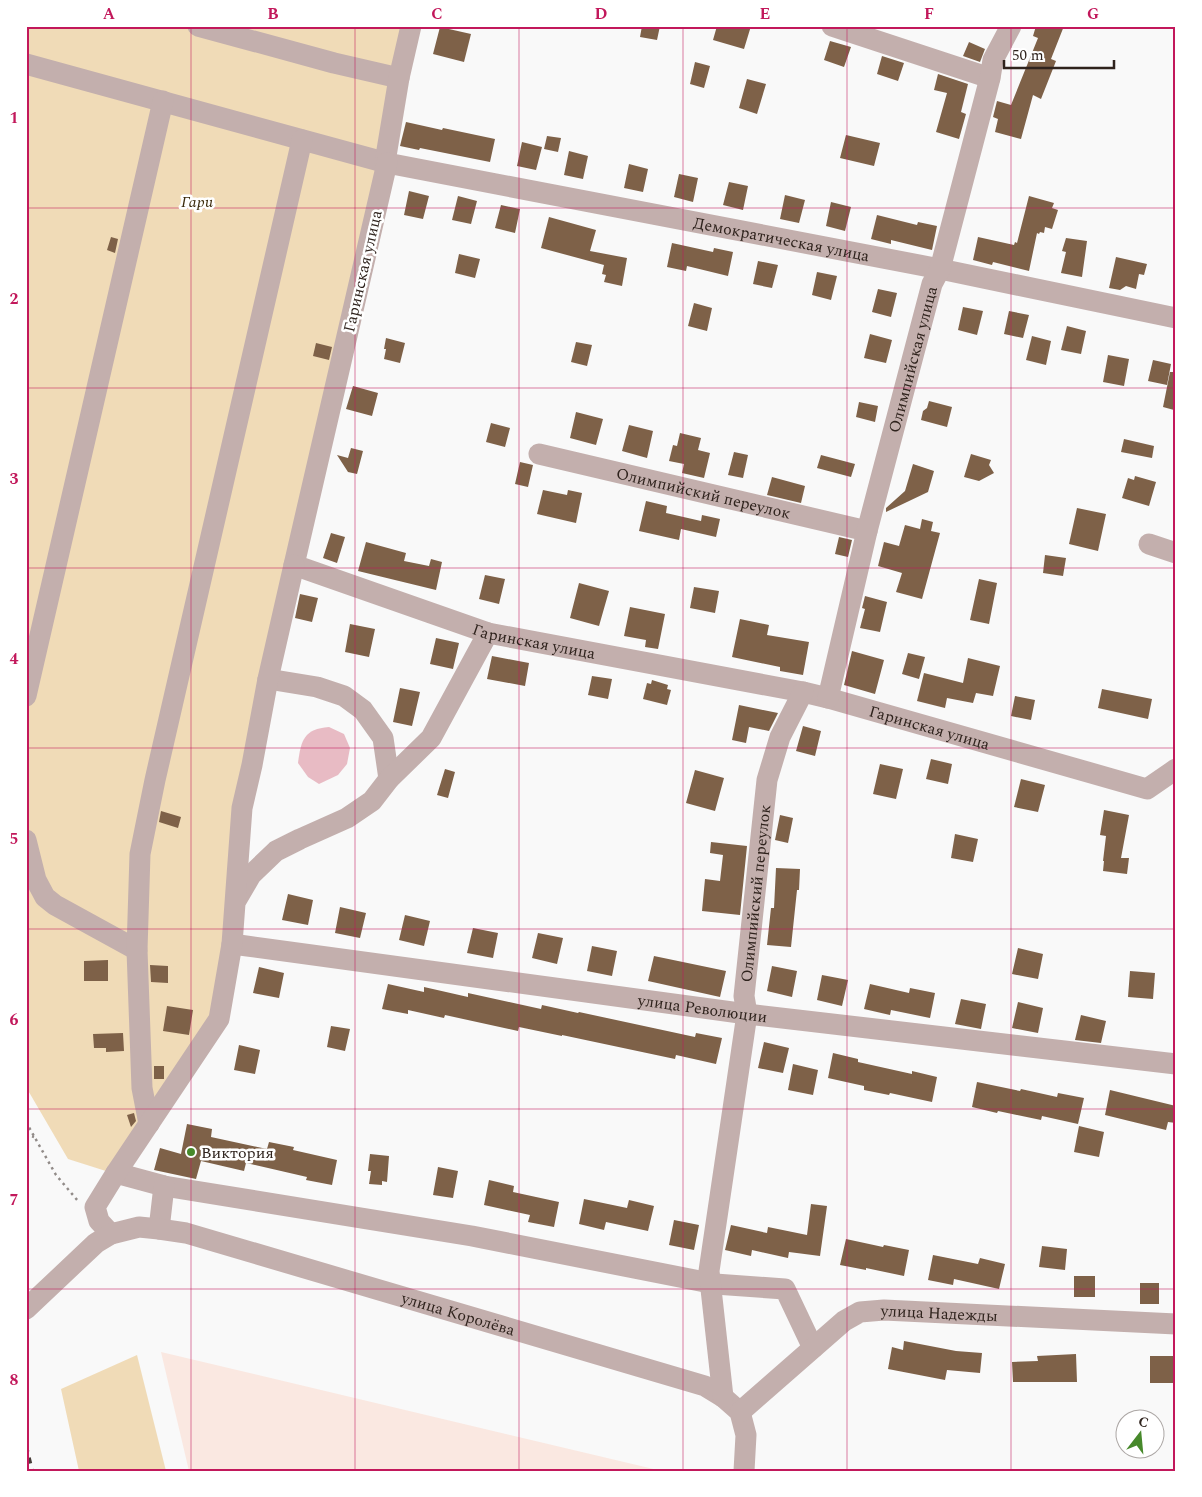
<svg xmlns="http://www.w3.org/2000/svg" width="1202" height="1497" viewBox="0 0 1202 1497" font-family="Spectral,serif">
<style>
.built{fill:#fae8e1}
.green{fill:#f0dbb7}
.water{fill:#e8bbc4}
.building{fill:#7e6148}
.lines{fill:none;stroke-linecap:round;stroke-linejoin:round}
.path{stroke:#918b88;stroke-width:2.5;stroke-dasharray:2.5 4;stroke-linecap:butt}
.minor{stroke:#c3afad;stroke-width:21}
.rail{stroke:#473d37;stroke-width:4;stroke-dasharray:6 6;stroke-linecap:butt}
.grid{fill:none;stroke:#c2185b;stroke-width:1;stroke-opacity:0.55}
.poi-dot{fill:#47892b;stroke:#fff;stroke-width:2}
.labels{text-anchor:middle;stroke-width:5;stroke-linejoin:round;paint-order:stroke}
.park-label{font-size:16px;font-style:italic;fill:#3b2b0d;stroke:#fff}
.street-label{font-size:16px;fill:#2f231d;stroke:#fff}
.poi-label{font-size:16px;fill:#2f231d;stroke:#fff;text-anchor:start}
.neatline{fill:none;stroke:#c2185b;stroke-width:2}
.grid-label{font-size:16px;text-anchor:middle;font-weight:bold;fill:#c2185b}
</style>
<rect width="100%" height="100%" fill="#f9f9f9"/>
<!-- built -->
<path class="built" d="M161 1352 662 1471H189Z"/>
<!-- green -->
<path class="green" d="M26 26H412L232 869 213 1014 109 1172 68 1159 26 1087Z
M137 1355 166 1471H79L61 1389Z"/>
<!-- water -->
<path class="water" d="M329 727 344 734 350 748 347 764 338 775 319 784 308 777 298 763C301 740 304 729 329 727Z"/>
<!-- building -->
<path class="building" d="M642 26H660L657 40 640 37Z
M717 26H751L744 49 713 40Z
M1036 26H1064L1051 59 1056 61 1041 99 1033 95 1021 139 995 132 998 119 993 117 997 101 1011 105 1038 38 1033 36Z
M440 27 471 34 464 62 433 54Z
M830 41 851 47 844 67 824 60Z
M969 42 985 49 980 62 963 56Z
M882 56 904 63 898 81 877 74Z
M695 62 710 66 704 88 690 84Z
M938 74 968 84 961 112 966 114 959 139 936 132 947 93 934 90Z
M747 79 766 84 757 114 739 108Z
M406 122 442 130 443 128 495 139 490 162 420 148 419 150 400 146Z
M846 135 880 143 874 166 840 158Z
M547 136 561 138 558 152 544 149Z
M522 142 542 147 536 170 517 166Z
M569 151 588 156 583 179 564 175Z
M629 164 648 169 643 192 624 188Z
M679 174 698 178 693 202 674 197Z
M729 182 748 186 743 210 723 205Z
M409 191 429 196 423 219 404 215Z
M785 195 805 200 799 223 780 219Z
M458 196 477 201 471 224 452 220Z
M1029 196 1054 203 1052 208 1058 210 1052 229 1045 227 1044 233 1040 232 1039 234 1037 233 1029 271 993 262 992 265 973 260 978 237 1014 245 1015 242 1017 243Z
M831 202 851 207 845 231 826 226Z
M501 205 520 209 515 233 495 228Z
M877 215 917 225 918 222 937 226 932 250 891 240V244L871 239Z
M549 217 596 230 590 251 627 258 622 286 604 282 606 275 602 274 604 265 541 248Z
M111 237 118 239 115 253 107 250Z
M1066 238 1087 241 1082 277 1061 273 1066 252 1062 251Z
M672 243 713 252 714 248 733 252 728 276 687 266 686 271 667 267Z
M459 254 480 259 475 278 455 273Z
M1116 257 1147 264 1144 275 1139 274 1136 289 1126 286 1120 290 1109 288Z
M758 261 778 265 772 288 753 284Z
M817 272 837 276 831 300 812 295Z
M878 289 897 293 891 317 872 312Z
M694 303 712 308 707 331 688 326Z
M963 307 983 311 977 335 958 330Z
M1009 311 1029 315 1023 338 1004 334Z
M1067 326 1086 331 1081 354 1061 350Z
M870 334 892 340 886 363 864 358Z
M1032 336 1051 341 1046 365 1026 360Z
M386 338 405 343 400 363 384 359 386 349H384Z
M576 342 592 345 587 366 571 362Z
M316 343 332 347 329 360 313 356Z
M1108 355 1129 359 1124 386 1103 382Z
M1153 360 1171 364 1167 385 1148 381Z
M1170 372H1176V401L1174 410 1163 407Z
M353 386 378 393 372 416 346 409Z
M929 401 952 407 947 427 921 420 923 411 927 408Z
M859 402 878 406 875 422 856 417Z
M576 412 603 419 596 445 570 438Z
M491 423 510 428 505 447 486 442Z
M629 425 653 431 647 458 622 451Z
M680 433 701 438 698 450 710 453 704 478 682 473 684 464 669 461 673 445 677 446Z
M1124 439 1154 446 1152 458 1121 452Z
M351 448 363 451 357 474 348 472 337 455 348 458Z
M734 452 748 455 743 478 728 475Z
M971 454 991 460 989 465 994 473 979 481 964 477Z
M821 455 855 464 851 477 817 468Z
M520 462 533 465 528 487 515 484Z
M913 464 934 471 928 492 886 512V508L905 491Z
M1135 476 1156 482 1149 506 1122 498 1128 478 1134 480Z
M772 477 805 486 801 503 767 495Z
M543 490 567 495 568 490 582 493 576 523 537 514Z
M646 501 667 506 666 513 701 521 702 515 720 519 716 537 681 529 679 540 639 531Z
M1077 508 1106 514 1098 551 1069 544Z
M922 519 933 522 931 531 940 533 922 599 896 592 902 573 878 566 884 542 899 546 905 525 920 529Z
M331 533 345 537 337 563 323 558Z
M839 537 852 540 848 557 835 554Z
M366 542 406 553 404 561 429 566 431 559 442 562 436 590 358 571Z
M1045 555 1066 558 1063 576 1043 573Z
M485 575 505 579 499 604 479 599Z
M979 579 997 583 989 624 970 620Z
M579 583 609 591 599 626 570 618Z
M694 587 719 591 715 613 690 608Z
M300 594 318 598 312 622 295 618Z
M865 596 887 602 880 632 860 628 865 609 862 608Z
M630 607 665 614 658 649 645 647 646 640 624 636Z
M740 619 769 625 767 635 809 642 803 675 780 671V667L732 657Z
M350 624 375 629 369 657 345 652Z
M436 638 459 643 453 669 430 664Z
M852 651 884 660 875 694 844 685Z
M908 653 925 657 919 679 902 674Z
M492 656 529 663 525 686 487 679Z
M968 658 1000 666 993 696 976 693 973 703 947 698 945 708 917 701 924 673 963 683Z
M592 676 612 679 608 699 588 695Z
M652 680 668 685 667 689 671 690 667 705 643 699 647 683 651 684Z
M400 688 420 692 412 726 393 722Z
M1102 689 1152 699 1148 719 1098 708Z
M1015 696 1035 700 1031 720 1011 716Z
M739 705 778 713 769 731 749 727 746 743 732 740Z
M803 726 821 731 815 756 796 751Z
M931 759 952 764 948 784 926 779Z
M880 764 903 769 896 799 873 794Z
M445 769 455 772 448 798 437 795Z
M695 770 724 778 715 811 686 803Z
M1021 779 1045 785 1038 812 1014 807Z
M1104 810 1129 815 1121 858H1129L1127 874 1103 871 1104 861H1103L1106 836 1100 835Z
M161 811 181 817 178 828 159 822Z
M780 815 793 818 788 843 775 840Z
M955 834 978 839 973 862 951 858Z
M711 842 747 846 740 915 702 911 705 879 720 881 723 855 710 853Z
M776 868 800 869 799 890H797L791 947 767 945 771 908H774Z
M288 894 313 900 308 925 282 920Z
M340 907 366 913 360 938 335 933Z
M405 915 430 921 424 946 399 940Z
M473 928 498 933 493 958 467 953Z
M538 933 563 938 557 964 532 958Z
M592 946 617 951 612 976 587 971Z
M1018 948 1043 954 1038 979 1012 974Z
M654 956 726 971 720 997 648 981Z
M108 960V981H84V961Z
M150 965 168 966V983L151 982Z
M772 966 797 971 792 997 767 991Z
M259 967 284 973 279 998 253 993Z
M1130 971 1155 973 1153 999 1128 997Z
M822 975 848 980 842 1006 817 1000Z
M388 984 424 992V987L468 997V993L541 1009 542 1005 578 1013 579 1012 695 1037 696 1033 722 1038 716 1064 676 1055 675 1059 562 1035V1036L519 1027 518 1031 445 1015 444 1018 408 1010V1014L382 1009Z
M870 984 909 993 910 988 935 993 930 1018 891 1010 890 1015 864 1009Z
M961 999 986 1004 981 1029 955 1024Z
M1018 1002 1043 1008 1038 1033 1012 1028Z
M167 1006 193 1010 189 1035 163 1031Z
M1081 1015 1106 1021 1101 1043 1075 1040Z
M331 1026 350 1029 345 1051 327 1047Z
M123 1033 124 1051 106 1052V1048H94L93 1034Z
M764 1042 789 1048 783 1073 758 1068Z
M239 1045 260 1050 255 1074 234 1070Z
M833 1053 858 1059V1062L912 1074V1071L937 1077 932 1102 890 1093 889 1095 864 1090V1086L828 1078Z
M793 1064 818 1070 813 1095 788 1090Z
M154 1066H164V1079H154Z
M977 1082 1020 1091 1021 1089 1057 1097 1058 1093 1084 1098 1078 1124 1042 1116 1041 1120 998 1111 997 1113 972 1107Z
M1110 1090 1176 1106V1123L1168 1122 1166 1130 1105 1115Z
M134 1113 136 1121 131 1127 127 1115Z
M187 1124 212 1129 211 1137 267 1149 269 1142 294 1147 293 1150 337 1160 332 1185 306 1180 307 1177 246 1163 244 1171 201 1161 196 1179 154 1170 160 1148 181 1154Z
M1079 1126 1104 1132 1099 1157 1074 1152Z
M370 1154 389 1156 387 1182 382 1181V1185L369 1184 371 1171H368Z
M438 1167 458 1171 453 1198 433 1195Z
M489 1180 514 1186 513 1192 559 1202 554 1227 528 1222 530 1215 484 1205Z
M584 1199 627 1208 629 1200 654 1206 648 1231 606 1222 604 1230 579 1224Z
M811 1204 827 1206 820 1256 789 1252 788 1258 752 1250 751 1256 725 1250 731 1225 767 1233 768 1227 807 1235Z
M674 1220 699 1225 694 1250 669 1245Z
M846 1239 883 1247 884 1245 909 1250 904 1276 866 1268V1270L840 1265Z
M1042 1246 1067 1249 1065 1270 1039 1267Z
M933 1255 978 1264 980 1258 1005 1264 999 1289 954 1279 953 1285 928 1280Z
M1074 1276H1095V1297H1074Z
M1140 1283H1159V1304H1140Z
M904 1341 956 1351 982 1353 980 1373 947 1370 945 1380 888 1369 892 1347 903 1350Z
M1076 1354 1077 1382H1013L1012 1362 1038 1361 1037 1356Z
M1150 1356H1176V1383H1150Z"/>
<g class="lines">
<!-- path -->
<path class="path" d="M26 1122 56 1175 78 1201
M26 1134 34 1137"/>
<!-- minor -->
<g class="minor">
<path d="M198 26 334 63 399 78"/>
<path d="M832 26 990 78"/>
<path id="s1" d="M26 64 387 163 940 269 1176 318"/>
<path d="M385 162 399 78 411 26"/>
<path id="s2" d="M387 163 294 565 488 633 803 692 828 698 1147 789 1176 769"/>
<path id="s3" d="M539 454 867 531"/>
<path d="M1149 544 1176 553"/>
<path d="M268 679 317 687 344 696 363 710 383 738 389 779"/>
<path d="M26 696 163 101"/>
<path id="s4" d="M828 698 867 531 932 284 940 269 990 78 993 60 1011 26"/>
<path d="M26 840 36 880 45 897 55 905 137 950"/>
<path d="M237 899 251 875 276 851 300 839 347 818 372 801 389 779 431 738 488 633"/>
<path id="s5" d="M232 944 747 1014 1176 1064"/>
<path d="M149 1124 142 1088 137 950 140 854 155 780 302 140"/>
<path d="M116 1173 164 1186 472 1236 715 1284 785 1289 813 1348"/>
<path d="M159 1229 164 1186"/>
<path d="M111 1234 99 1221 95 1207 116 1173 219 1019 232 944 242 808 252 765 268 679 294 565"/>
<path id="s6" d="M26 1309 96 1243 111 1234 139 1227 159 1229 186 1233 705 1386 723 1397 740 1412 746 1435 744 1471"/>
<path id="s7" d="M723 1397 709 1271 747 1014 744 996 767 780 780 737 803 692"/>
<path id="s8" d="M740 1412 844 1321 860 1312 884 1310 1176 1324"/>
</g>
<!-- rail -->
<path class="rail" d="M26 1446 32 1471"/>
</g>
<!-- grid -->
<path class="grid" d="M191 26V1471M355 26V1471M519 26V1471M683 26V1471M847 26V1471M1011 26V1471M26 208H1176M26 388H1176M26 568H1176M26 748H1176M26 929H1176M26 1109H1176M26 1289H1176"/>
<!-- markers -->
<circle class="poi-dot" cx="191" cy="1152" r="5"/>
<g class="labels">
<!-- park labels -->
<g class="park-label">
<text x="197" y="207">Гари</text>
</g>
<!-- street labels -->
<g class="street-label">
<text dy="6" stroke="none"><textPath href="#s1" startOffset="776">Демократическая улица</textPath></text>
<text transform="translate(362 271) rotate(-77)" y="6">Гаринская улица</text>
<text dy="6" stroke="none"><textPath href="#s4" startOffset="349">Олимпийская улица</textPath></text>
<text dy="6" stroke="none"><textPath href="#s3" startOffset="169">Олимпийский переулок</textPath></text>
<text dy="6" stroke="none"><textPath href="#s2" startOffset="665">Гаринская улица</textPath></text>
<text dy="6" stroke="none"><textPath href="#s2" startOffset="1070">Гаринская улица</textPath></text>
<text dy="6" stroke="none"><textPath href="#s7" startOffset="508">Олимпийский переулок</textPath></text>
<text dy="6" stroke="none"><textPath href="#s5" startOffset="475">улица Революции</textPath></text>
<text dy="6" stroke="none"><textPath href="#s6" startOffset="474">улица Королёва</textPath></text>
<text dy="6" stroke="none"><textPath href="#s8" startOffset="236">улица Надежды</textPath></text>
</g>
<!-- poi labels -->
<g class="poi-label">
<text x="201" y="1158">Виктория</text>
</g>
</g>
<!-- border -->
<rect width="1202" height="1497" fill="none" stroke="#ffffff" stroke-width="55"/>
<!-- north arrow -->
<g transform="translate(1140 1434) rotate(16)"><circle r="24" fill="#ffffff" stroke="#aca7a5"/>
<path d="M0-4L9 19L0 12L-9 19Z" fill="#47892b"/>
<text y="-8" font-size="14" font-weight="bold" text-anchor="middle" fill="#2f231d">С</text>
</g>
<!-- scale -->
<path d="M1004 60v8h110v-8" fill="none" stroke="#2f231d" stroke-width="2.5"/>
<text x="1012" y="60" font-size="15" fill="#2f231d" stroke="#ffffff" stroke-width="4" paint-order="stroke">50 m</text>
<rect x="28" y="28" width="1146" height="1442" class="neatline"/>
<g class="grid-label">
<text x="109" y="19">A</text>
<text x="273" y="19">B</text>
<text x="437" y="19">C</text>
<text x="601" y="19">D</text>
<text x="765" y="19">E</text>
<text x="929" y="19">F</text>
<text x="1093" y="19">G</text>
<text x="14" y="123">1</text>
<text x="14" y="304">2</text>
<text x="14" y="484">3</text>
<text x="14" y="664">4</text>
<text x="14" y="844">5</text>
<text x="14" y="1025">6</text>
<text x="14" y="1205">7</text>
<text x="14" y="1385">8</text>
</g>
</svg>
